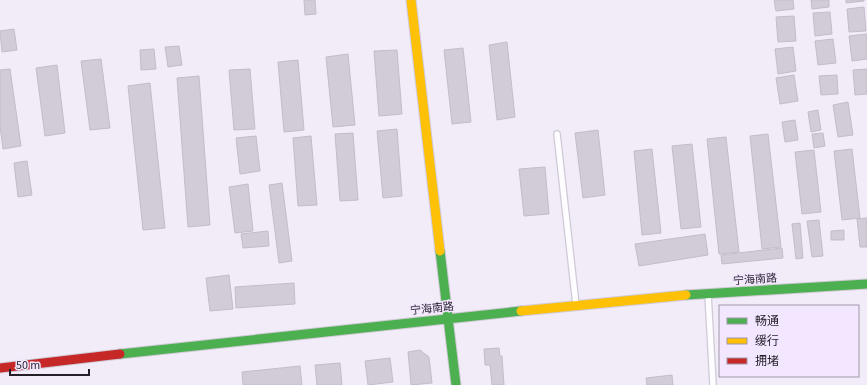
<svg xmlns="http://www.w3.org/2000/svg" width="867" height="385" viewBox="0 0 867 385" font-family="'Source Sans 3','Noto Sans SC',sans-serif">
<style>
.building{fill:#d2ccd7;stroke:#c2bdc8}
.lines{fill:none;stroke-linecap:round;stroke-linejoin:round}
.lane-casing{stroke:#cfcad5;stroke-width:8}
.fast-casing{stroke:#cfcad5;stroke-width:11}
.slow-casing{stroke:#cfcad5;stroke-width:11}
.jam-casing{stroke:#cfcad5;stroke-width:11}
.lane{stroke:#fdfcfe;stroke-width:5.5}
.fast{stroke:#4caf50;stroke-width:9}
.slow{stroke:#ffc107;stroke-width:9}
.jam{stroke:#c62828;stroke-width:9}
.labels{text-anchor:middle;stroke-width:3;stroke-linejoin:round;paint-order:stroke}
.street-label{font-size:11px;fill:#241e29;stroke:#f2e7fe}
</style>
<rect width="100%" height="100%" fill="#f2ecf9"/>
<!-- building -->
<path class="building" d="M304 0H315L316 14 305 15Z
M774 0H793L794 9 776 11Z
M811 0H829V7L812 9Z
M846 0H864V1L846 3Z
M864 7 866 31 849 32 847 9Z
M830 12 832 34 815 36 813 13Z
M794 16 796 41 778 42 776 17Z
M14 29 17 50 2 52 0 31Z
M867 34V59L852 61 849 36Z
M833 39 836 63 818 65 815 41Z
M507 42 515 117 497 120 489 45Z
M179 46 182 65 168 67 165 47Z
M793 47 796 71 778 74 775 49Z
M463 48 471 122 452 124 444 50Z
M154 49 156 69 141 70 140 50Z
M397 50 402 114 379 116 374 51Z
M348 54 355 125 333 127 326 57Z
M101 59 110 128 90 130 81 61Z
M298 60 304 130 284 132 278 62Z
M57 65 65 133 45 136 36 68Z
M10 69 21 146 3 149 0 126V70Z
M250 69 255 129 234 130 229 70Z
M867 69V94L855 95 853 70Z
M794 75 798 101 780 104 776 78Z
M837 75 838 94 821 95 819 76Z
M199 76 210 225 188 227 177 78Z
M150 83 165 228 143 230 128 86Z
M848 102 853 135 838 137 833 105Z
M818 110 821 130 811 132 808 112Z
M795 120 798 140 785 142 782 122Z
M397 129 402 196 383 198 377 131Z
M598 130 605 195 583 198 575 133Z
M353 133 358 200 340 201 335 134Z
M823 133 825 146 814 148 812 134Z
M768 134 781 247 762 249 750 136Z
M256 136 260 171 240 174 236 138Z
M311 136 317 205 298 206 293 138Z
M726 137 739 252 719 254 707 139Z
M692 144 701 227 681 229 672 146Z
M652 149 661 233 642 235 634 151Z
M852 149 860 218 842 220 834 151Z
M814 150 821 212 802 214 795 152Z
M27 161 32 195 18 197 14 163Z
M545 167 549 214 524 216 519 169Z
M282 183 292 261 279 263 269 185Z
M248 184 253 231 235 233 229 187Z
M867 218V247H860L857 219Z
M819 220 823 256 812 257 807 221Z
M800 223 803 258 796 259 792 224Z
M844 230V240H831V231Z
M268 231 269 246 243 248 241 234Z
M705 234 708 255 639 266 635 244Z
M782 248 783 258 722 264 721 255Z
M229 275 233 309 210 311 206 278Z
M294 283 295 304 236 308 235 287Z
M499 348 500 356H502L504 385H492L490 365H485L484 349Z
M420 350 429 357 432 383 411 385 408 352Z
M390 358 393 382 368 385 365 361Z
M340 363 342 385H317L315 365Z
M300 366 302 385H243L242 372Z
M672 375 673 385H647L646 378Z"/>
<g class="lines">
<defs>
<path id="lane" d="M557 134 576 305
M708 294 713 385"/>
<path id="fast" d="M440 251 456 385
M686 295 867 284
M120 354 521 311"/>
<path id="slow" d="M411 0 440 251
M521 311 686 295"/>
<path id="jam" d="M0 368 120 354"/>
</defs>
<!-- lane casing -->
<use href="#lane" class="lane-casing"/>
<!-- fast casing -->
<use href="#fast" class="fast-casing"/>
<!-- slow casing -->
<use href="#slow" class="slow-casing"/>
<!-- jam casing -->
<use href="#jam" class="jam-casing"/>
<!-- lane -->
<use href="#lane" class="lane"/>
<!-- fast -->
<use href="#fast" class="fast"/>
<!-- slow -->
<use href="#slow" class="slow"/>
<!-- jam -->
<use href="#jam" class="jam"/>
</g>
<g class="labels">
<!-- street labels -->
<g class="street-label">
<text transform="translate(755 279) rotate(-4)" y="4">宁海南路</text>
<text transform="translate(432 308) rotate(-6)" y="4">宁海南路</text>
</g>
</g>
<!-- legend -->
<rect x="719" y="305" width="140" height="72" fill="#f2e7fe" stroke="#a097a9"/>
<rect x="727" y="318" width="20" height="6" fill="#4caf50" stroke="#a097a9"/>
<text x="755" y="325" font-size="12" fill="#241e29">畅通</text>
<rect x="727" y="338" width="20" height="6" fill="#ffc107" stroke="#a097a9"/>
<text x="755" y="345" font-size="12" fill="#241e29">缓行</text>
<rect x="727" y="358" width="20" height="6" fill="#c62828" stroke="#a097a9"/>
<text x="755" y="365" font-size="12" fill="#241e29">拥堵</text>
<!-- scale -->
<path d="M10 369v6h79v-6" fill="none" stroke="#241e29" stroke-width="2"/>
<text x="16" y="369" font-size="12" fill="#241e29" stroke="#f2e7fe" stroke-width="3" paint-order="stroke">50 m</text>
</svg>
